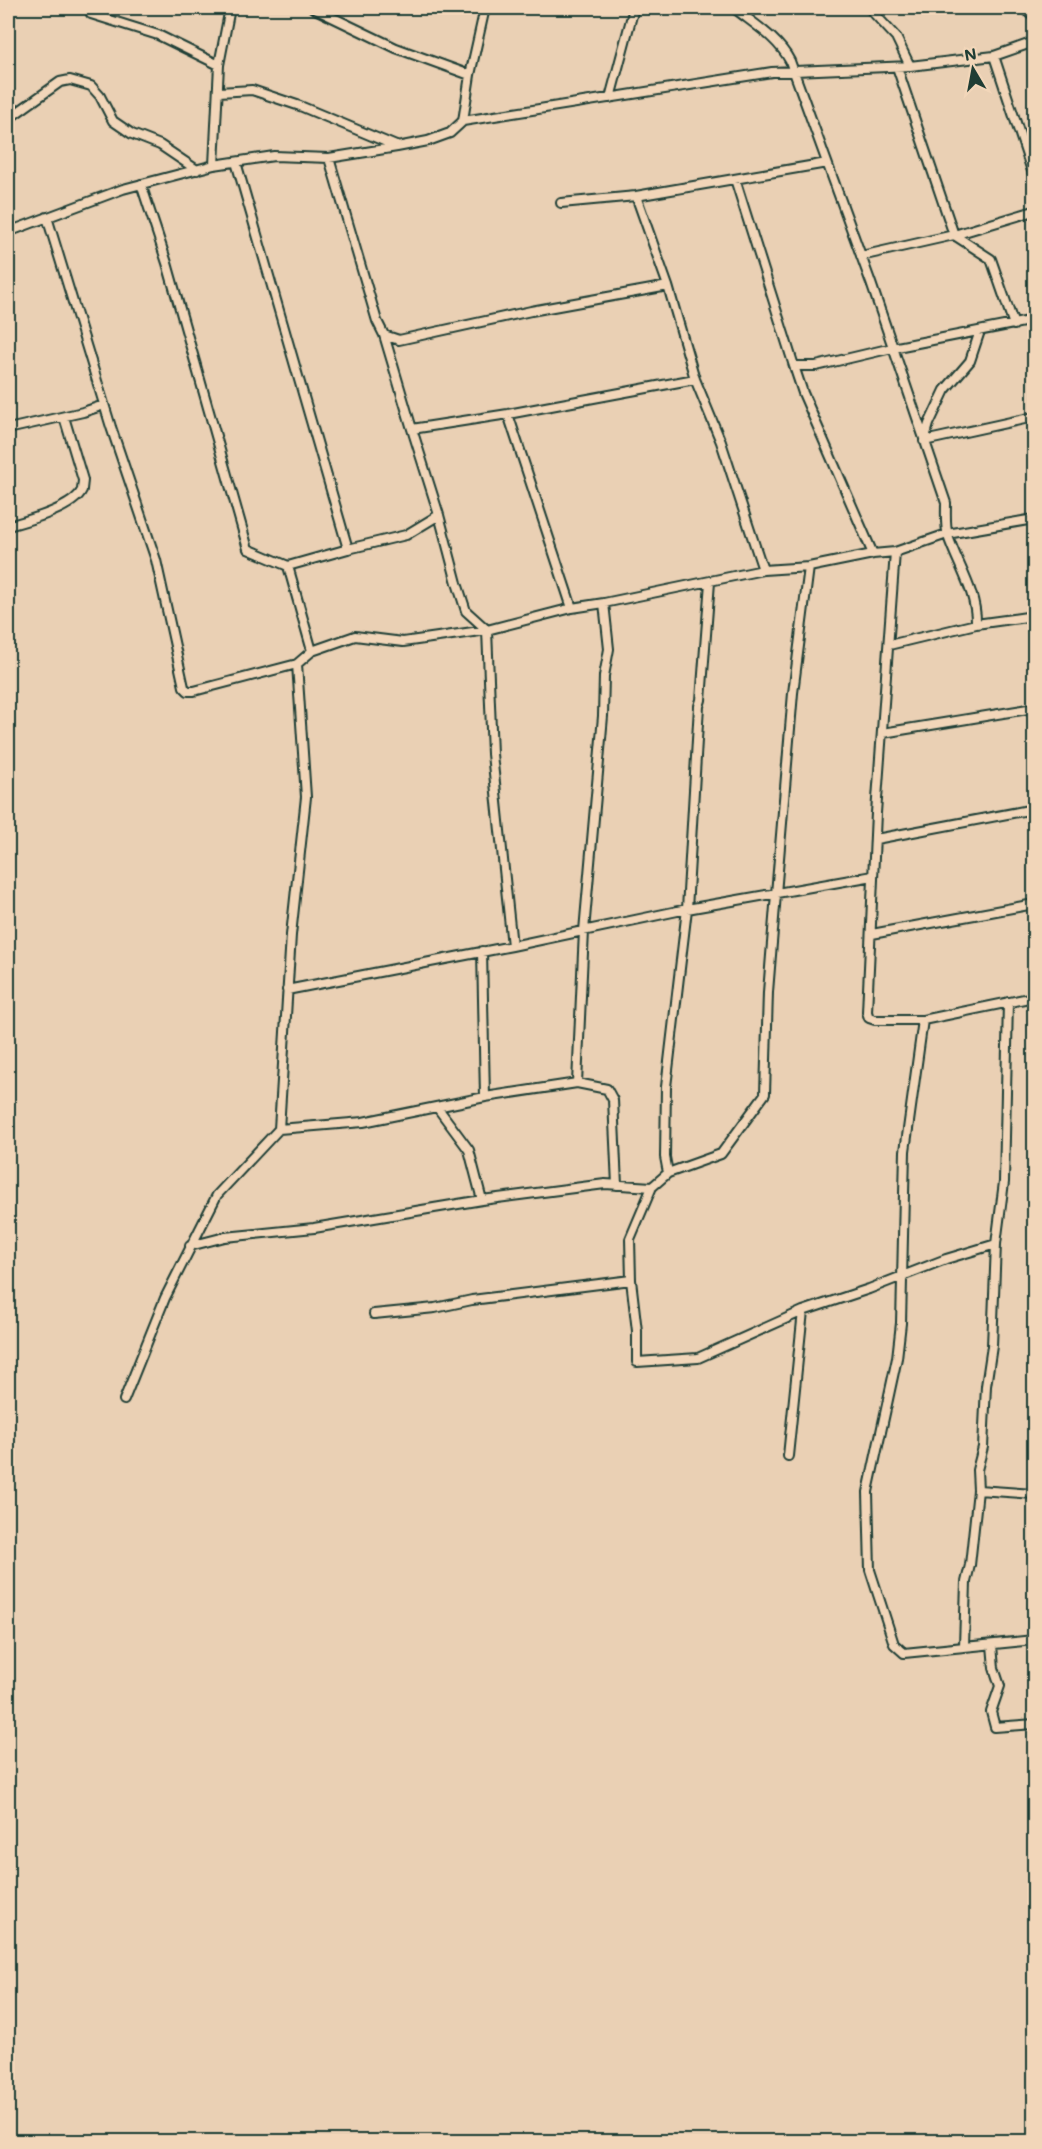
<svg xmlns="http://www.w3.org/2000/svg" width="1042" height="2149" viewBox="0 0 1042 2149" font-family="Mali,sans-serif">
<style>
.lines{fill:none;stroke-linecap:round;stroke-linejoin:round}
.minor-casing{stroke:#1f3d34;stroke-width:12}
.minor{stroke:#f2d6b9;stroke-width:8}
</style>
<rect width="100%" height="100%" fill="#ead0b4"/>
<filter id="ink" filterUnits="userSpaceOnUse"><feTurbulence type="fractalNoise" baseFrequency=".0167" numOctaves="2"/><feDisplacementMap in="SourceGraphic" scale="12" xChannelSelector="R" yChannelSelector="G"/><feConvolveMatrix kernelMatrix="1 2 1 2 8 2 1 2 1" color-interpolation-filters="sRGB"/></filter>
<g filter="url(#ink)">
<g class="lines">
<defs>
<path id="minor" d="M313 8 396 48 470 75
M734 8C754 24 778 38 790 61L871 283 946 503C946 514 945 526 948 536 958 566 977 592 976 624L889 645
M869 8 896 37 910 66
M1023 8 1034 17
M91 14 158 35 219 65
M994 56 1034 177
M897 67 954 235 991 259 1014 325
M219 92 252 90 300 106 396 146
M610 98 634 8
M8 119 60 82 70 80 91 86 100 96 113 121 132 134 160 145 197 170
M463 121 470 75 485 8
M329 158 377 321 384 335 412 429 508 414 695 379
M214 165 219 65 230 8
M735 179 794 366H816L892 348 1034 320
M141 184 167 263 248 549 288 566
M636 196 668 286 695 379 721 442 763 570
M561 203 636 196 827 163
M47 217 111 427 156 560 184 687 188 691H194L297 664 312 651 288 566 348 549 236 162
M8 232 123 189 214 165 274 156 329 158 397 147 428 141 450 133 463 121 772 72 910 66 994 56 1034 42
M861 256 954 235 1034 211
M980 331 970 361 945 390 929 424 924 441 1034 417
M384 335 399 340 531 311 668 286
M794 366 803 393 873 554
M508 414 572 608 604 603 609 649 604 676 603 716 584 931 577 1083
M8 429 83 412 104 405
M412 429 439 515 457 583 466 611 487 630 492 754 512 946
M1034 519 947 534 895 552 876 813 867 1012 869 1018 875 1020H923L1034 997
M8 526C26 521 73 509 82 490 82 488 83 482 83 480L64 417
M348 549 406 535 439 515
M710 582 701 700 699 706 687 909 666 1087 665 1157 668 1173 652 1187 630 1239 631 1280 637 1331V1362L698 1358 803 1311 869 1289 946 1259 996 1244
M604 603 763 570 809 567 873 554 895 552
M976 624 1034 616
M312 651 355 636 403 642 487 630 572 608
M883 733 1034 708
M876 839 1034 809
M872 934 1034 904
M482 951 485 1097
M287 990 512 946 687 909 873 876
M923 1020 905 1151 901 1323 897 1358 868 1492 870 1570 894 1644 904 1653 1034 1640
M437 1107 469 1150 482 1200
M279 1129 363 1122 485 1097 577 1083 607 1089 613 1100 617 1185
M668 1173 721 1154 765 1094 768 992 776 894 793 693 809 567
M190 1246 225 1237 314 1228 482 1200 605 1184 652 1187
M374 1314 435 1308 472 1300 631 1280
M124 1400 165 1298 217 1195 279 1129 291 935 306 797 297 664
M788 1456 803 1311
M978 1490 1034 1494
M992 1645 994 1668 1000 1686 991 1712 995 1727 1034 1724
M964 1646 966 1582 970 1565 978 1490 977 1470 983 1447 986 1386 992 1346 996 1244 1004 1182 1008 1002"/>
</defs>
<!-- minor casing -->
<use href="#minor" class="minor-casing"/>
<!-- minor -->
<use href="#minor" class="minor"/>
</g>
</g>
<!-- margin -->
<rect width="1042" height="2149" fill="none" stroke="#f2d6b9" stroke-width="30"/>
<rect x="15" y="15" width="1012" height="2119" fill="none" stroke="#1f3d34" stroke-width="2" filter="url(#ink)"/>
<!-- north arrow -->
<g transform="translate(973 69) rotate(350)" stroke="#f2d6b9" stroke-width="4.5" paint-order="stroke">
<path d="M0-4.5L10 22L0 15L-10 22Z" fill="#1f3d34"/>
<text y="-9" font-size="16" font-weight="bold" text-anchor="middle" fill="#1f3d34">N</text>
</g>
</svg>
